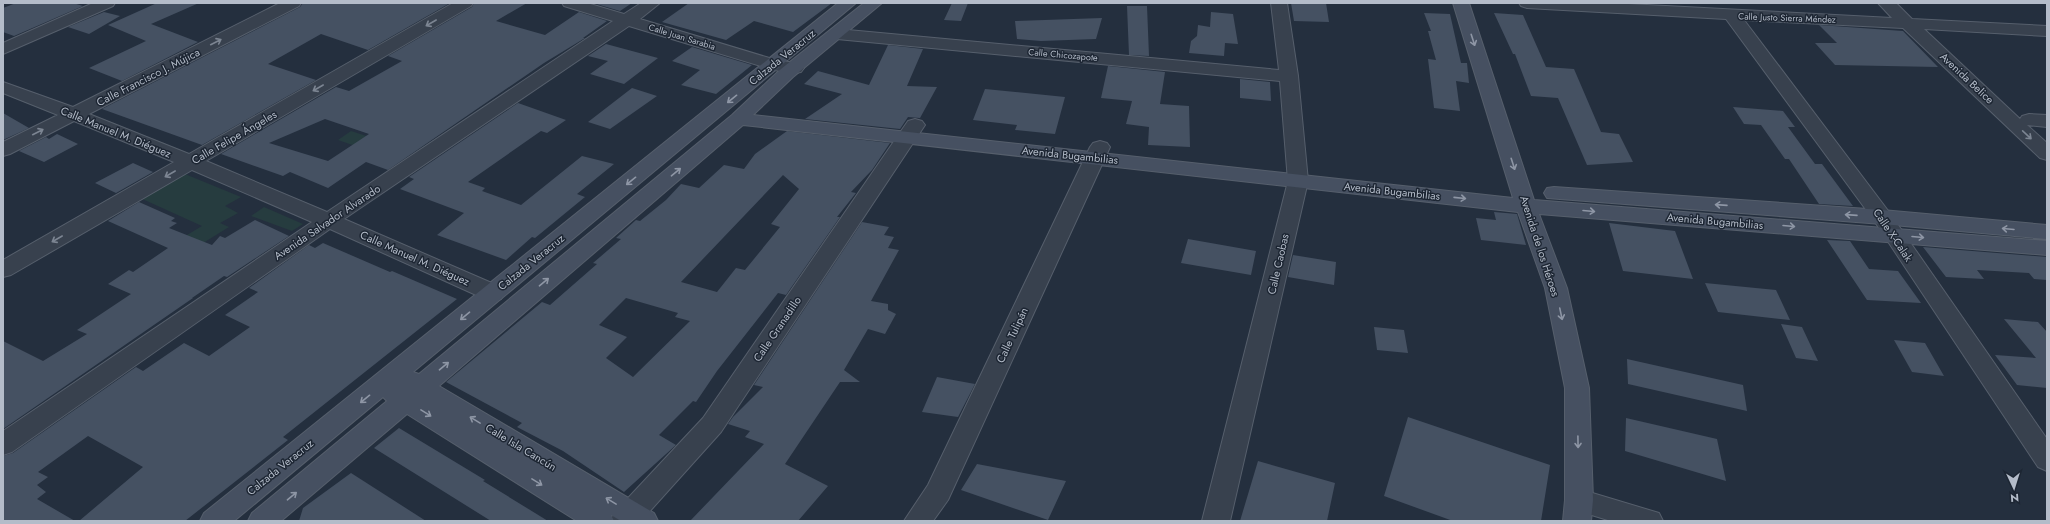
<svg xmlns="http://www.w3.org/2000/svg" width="2050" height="524" viewBox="0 0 2050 524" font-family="Jost,sans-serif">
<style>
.green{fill:#263c3f}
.building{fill:#455162;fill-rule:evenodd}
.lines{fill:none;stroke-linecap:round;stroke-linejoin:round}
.street-casing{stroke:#565f6c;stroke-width:2}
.secondary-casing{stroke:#565f6c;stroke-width:2}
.street{fill:#38414e;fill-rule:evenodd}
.secondary{fill:#465061;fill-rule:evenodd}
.oneway{stroke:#7c8592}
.oneway2{stroke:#8e96a5}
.labels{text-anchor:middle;stroke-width:3;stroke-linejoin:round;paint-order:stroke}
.far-street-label{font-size:9px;fill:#b4bcc9;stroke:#1d2633}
.street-label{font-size:11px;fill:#b4bcc9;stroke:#1d2633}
</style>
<rect width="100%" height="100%" fill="#242f3e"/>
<!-- green -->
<path class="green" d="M351 131 413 151 399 161 338 140Z
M180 172 241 197 225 206 238 213 220 223 229 227 203 243 177 241 202 226 138 197Z
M264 207 303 224 292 231 251 216Z"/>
<!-- building -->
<path class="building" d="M16 3H73L83 6 14 36 3 32V8Z
M157 3H199L151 24 198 42 122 81 89 68 146 41 108 25Z
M303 3H450L368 50 321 34 268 64 316 80 202 145 102 109 300 7Z
M474 3H527L496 21 545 35 579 12 607 21 583 38H585L544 63 388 170 366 162 328 188 290 172 283 176 221 154 336 87 349 91 402 61 388 56 472 7ZM325 119 369 134 328 161 269 143Z
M593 3H632L620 11Z
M689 3H832L793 32 754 21 726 40 662 22Z
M952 3H968L961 21 944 20Z
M1291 3H1326L1329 22 1294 21Z
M1127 6H1147L1149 56 1129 55Z
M104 12 120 16 89 34 68 27Z
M1211 12 1233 14 1238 44 1225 43 1224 56 1189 53 1191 41 1197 36 1198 25 1210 27Z
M1424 13 1450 14 1461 63H1467L1469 83 1456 81 1460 111 1434 108 1428 59 1436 60 1428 31H1431Z
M1494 13 1523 15 1546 67 1574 69 1601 132 1619 134 1633 162 1587 165 1558 98 1531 96 1515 54H1513Z
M1102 18 1096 39 1041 41 1017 39 1015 21Z
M1819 25 1903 31 1938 67 1835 65 1815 43H1837Z
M606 44 658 58 624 84 590 74 608 61 588 56Z
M888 45 923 49 907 86 937 87 920 118 908 117 900 129 805 119 842 94 804 84 818 71 869 85Z
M692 47 752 65 716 94 681 85 700 70 672 61Z
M1108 66 1165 72 1160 104 1189 106 1190 147 1148 145 1149 127 1126 124 1132 101 1101 98Z
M1240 79 1270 82 1271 101 1240 98Z
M632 88 657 96 610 129 588 122Z
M985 89 1065 97 1055 134 1015 130 1017 125 973 120Z
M518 103 566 120 547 133 541 131 468 182 485 188 482 191 521 205 582 156 614 164 577 194 585 197 535 238 532 237 506 260 437 235 464 213 400 189 414 179 409 177Z
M1733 107 1783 111 1795 127H1788L1815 164H1822L1853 206 1819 204 1789 159H1785L1761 125 1744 124Z
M3 113 29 128 3 140Z
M787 131 890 143 872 170 851 192 856 193 837 217H840L786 295 778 293 717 371 696 402 693 401 659 435 676 445 624 492 563 451 517 427 522 423 446 382 542 302 550 305 597 264 593 263 621 239 616 238 636 220 640 221 666 200 681 184 699 188 724 165 744 169 755 154ZM783 175 799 189 771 224 780 227 745 270 736 268 717 292 681 282ZM626 298 678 313 675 317 690 321 633 377 606 358 627 337 599 325Z
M57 134 78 144 44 162 19 151 46 137 49 139Z
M133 163 153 172 116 193 95 183Z
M139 202 175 218 171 221 177 223 169 228 212 245 220 236 225 238 255 220 289 236 227 277 224 276 192 298H193L3 429V341L43 361 87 334 77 330 131 294 108 284 129 270 133 272 168 248 108 221Z
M1494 212 1517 214 1526 245 1481 240 1476 218 1496 220Z
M862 222 889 227 884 235 894 237 888 248 899 250 871 301 888 304V310L896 314 885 334 868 329 844 370 860 382H840L785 464 828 486 798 521H690L764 444 745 437 750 431 728 424 733 417 763 387 754 385Z
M1609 223 1675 231 1693 279 1623 271Z
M1188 239 1256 251 1251 275 1181 263Z
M1827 240 1850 241 1869 269 1898 271 1921 303 1867 300Z
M323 243 390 272 392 271 457 299 283 437 288 440 185 521H79L143 467 88 436 38 472 48 477 37 485 46 492 37 499 75 521H3V456L13 453 136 367 143 371 184 343 209 356 250 327 225 315 258 292 249 288 309 245 315 248Z
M1923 247 2047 257V280L2034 279 2029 273 1977 270 1984 279 1946 277Z
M1293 255 1336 262 1334 285 1288 277Z
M1705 283 1776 290 1790 320 1718 312Z
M2004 319 2038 322 2047 332V388L2017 385 1995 355 2036 358Z
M1781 324 1802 327 1818 361 1796 358Z
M1374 327 1404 330 1408 353 1377 350Z
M1894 340 1925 343 1944 376 1912 372Z
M1627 359 1743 385 1747 411 1628 384Z
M937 377 975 384 958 417 922 412Z
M1408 417 1550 465 1541 521H1453L1384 496Z
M1626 418 1717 439 1726 481 1625 451Z
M399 428 485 480 483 481 548 521H491L374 448Z
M1258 461 1335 483 1327 521H1240Z
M977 464 1066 481 1048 520 961 490Z
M351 473 426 521H299L303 508Z"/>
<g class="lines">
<defs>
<path id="street" d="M93 3H115L113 6 3 54V43Z
M280 3H301L299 6 89 114 189 154 453 3H473L471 6 206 161 327 212 613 21 564 6 562 3H587L624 14 641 3H660L640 19 776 60 801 64 804 68 801 72 795 73 774 70 629 26 344 219 501 287 504 293 501 299 493 301 485 299 330 229 12 452 3 455V431L312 222 192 170 11 275 3 277V260L174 162 74 121 10 154 3 156V142L58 115 3 93V82L73 107Z
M1271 3H1287L1298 76 1308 181 1230 521H1202L1288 181 1280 81 837 39 831 38 828 34 831 30 837 29 1279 70Z
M1519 3H1609L1892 18 1878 3H1896L1912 19 2047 26V36L1924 29 2020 119 2022 116 2029 114 2047 115V127L2027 125 2047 143V160L2040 158 1903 28 1744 20 1889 212 2047 439V471L2038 467 1875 222 1726 19 1527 8 1521 6Z
M915 119 922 121 925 125 721 432 641 521H610L614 513 703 418 908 121Z
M1100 141 1107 143 1110 147 948 500 933 521H904L928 485 1090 147 1093 143Z
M1579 489 1659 513 1663 521H1611L1569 508 1565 500 1569 492Z"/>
<path id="secondary" d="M838 3H856L413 372 419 374 732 115 781 69 864 3H882L793 77 753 115 1513 198 1453 3H1469L1534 200 2047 241V255L1539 214 1567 288 1589 388 1593 500 1591 521H1563L1565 500V388L1545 288 1518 212 743 125 439 386 654 513 658 521H621L611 515 614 521H577L407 414 281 521H248L252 513 387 401 383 397 234 521H200L204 513Z
M1554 187 1882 210 2047 225V239L1882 224 1547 198 1544 193 1547 188Z"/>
</defs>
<!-- street casing -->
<use href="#street" class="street-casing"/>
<!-- secondary casing -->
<use href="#secondary" class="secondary-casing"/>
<!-- street -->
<use href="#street" class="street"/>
<!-- secondary -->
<use href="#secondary" class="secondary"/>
</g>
<!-- one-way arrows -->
<defs><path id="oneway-shaft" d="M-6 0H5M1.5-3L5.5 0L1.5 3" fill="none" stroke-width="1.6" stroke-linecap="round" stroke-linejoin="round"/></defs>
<g class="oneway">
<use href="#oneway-shaft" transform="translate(431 23) rotate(150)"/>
<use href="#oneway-shaft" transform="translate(216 42) rotate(-27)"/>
<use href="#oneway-shaft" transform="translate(318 88) rotate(150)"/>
<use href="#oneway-shaft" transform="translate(38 132) rotate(-27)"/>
<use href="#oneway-shaft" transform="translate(2027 135) rotate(43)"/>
<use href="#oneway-shaft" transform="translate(170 174) rotate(150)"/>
<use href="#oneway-shaft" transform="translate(57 239) rotate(150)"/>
</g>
<g class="oneway2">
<use href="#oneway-shaft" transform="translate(1473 40) rotate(72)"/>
<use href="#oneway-shaft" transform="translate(732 99) rotate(141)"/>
<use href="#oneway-shaft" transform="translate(1513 164) rotate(72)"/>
<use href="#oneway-shaft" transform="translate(676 172) rotate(-40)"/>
<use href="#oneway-shaft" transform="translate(631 181) rotate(141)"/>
<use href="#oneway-shaft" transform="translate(1460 198) rotate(6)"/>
<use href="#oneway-shaft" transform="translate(1721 205) rotate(-176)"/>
<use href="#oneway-shaft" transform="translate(1589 211) rotate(5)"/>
<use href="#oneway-shaft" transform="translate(1851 215) rotate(-176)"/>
<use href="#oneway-shaft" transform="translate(1789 226) rotate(5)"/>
<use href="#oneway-shaft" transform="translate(2008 229) rotate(-175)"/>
<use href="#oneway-shaft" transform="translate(1918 237) rotate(5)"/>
<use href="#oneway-shaft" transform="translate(544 282) rotate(-40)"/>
<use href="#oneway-shaft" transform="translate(1561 314) rotate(78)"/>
<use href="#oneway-shaft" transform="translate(465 316) rotate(140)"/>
<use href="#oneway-shaft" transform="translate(444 366) rotate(-40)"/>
<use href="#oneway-shaft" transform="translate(365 399) rotate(141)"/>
<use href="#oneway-shaft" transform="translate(426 413) rotate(32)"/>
<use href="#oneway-shaft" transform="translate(475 420) rotate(-149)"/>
<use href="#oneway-shaft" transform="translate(1578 442) rotate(89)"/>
<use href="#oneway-shaft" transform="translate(537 482) rotate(32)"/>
<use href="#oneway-shaft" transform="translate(292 496) rotate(-40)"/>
<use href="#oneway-shaft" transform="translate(611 501) rotate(-149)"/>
</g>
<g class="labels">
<!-- far-street labels -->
<g class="far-street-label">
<text transform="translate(1787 18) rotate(2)" y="3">Calle Justo Sierra Méndez</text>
<text transform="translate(682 37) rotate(17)" y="3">Calle Juan Sarabia</text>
<text transform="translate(1063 55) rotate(5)" y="3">Calle Chicozapote</text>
</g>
<!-- street labels -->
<g class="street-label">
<text transform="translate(782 57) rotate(-39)" y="4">Calzada Veracruz</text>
<text transform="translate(148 77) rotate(-27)" y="4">Calle Francisco J. Mújica</text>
<text transform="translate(1967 78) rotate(43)" y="4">Avenida Belice</text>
<text transform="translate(116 132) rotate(22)" y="4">Calle Manuel M. Diéguez</text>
<text transform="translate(234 137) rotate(-30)" y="4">Calle Felipe Ángeles</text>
<text transform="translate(1070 155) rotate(6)" y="4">Avenida Bugambilias</text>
<text transform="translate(1392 191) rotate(6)" y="4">Avenida Bugambilias</text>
<text transform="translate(1715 221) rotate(5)" y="4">Avenida Bugambilias</text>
<text transform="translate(327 222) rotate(-34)" y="4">Avenida Salvador Alvarado</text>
<text transform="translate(1893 235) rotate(56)" y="4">Calle X-Calak</text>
<text transform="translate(1540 246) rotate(72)" y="4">Avenida de los Héroes</text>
<text transform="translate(415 258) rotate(24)" y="4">Calle Manuel M. Diéguez</text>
<text transform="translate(531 262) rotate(-39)" y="4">Calzada Veracruz</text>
<text transform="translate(1278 264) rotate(-77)" y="4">Calle Caobas</text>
<text transform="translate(777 329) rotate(-56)" y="4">Calle Granadillo</text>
<text transform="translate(1012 335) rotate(-65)" y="4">Calle Tulipán</text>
<text transform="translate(521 447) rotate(31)" y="4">Calle Isla Cancún</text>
<text transform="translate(280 467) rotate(-39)" y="4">Calzada Veracruz</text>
</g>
</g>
<!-- border -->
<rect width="2050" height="524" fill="none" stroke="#b4bcc9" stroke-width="8"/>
<!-- north arrow -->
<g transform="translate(2014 488) rotate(176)" stroke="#1d2633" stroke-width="3" paint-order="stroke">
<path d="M0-3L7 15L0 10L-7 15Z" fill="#b4bcc9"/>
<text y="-6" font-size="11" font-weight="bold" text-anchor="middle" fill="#b4bcc9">N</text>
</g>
</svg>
